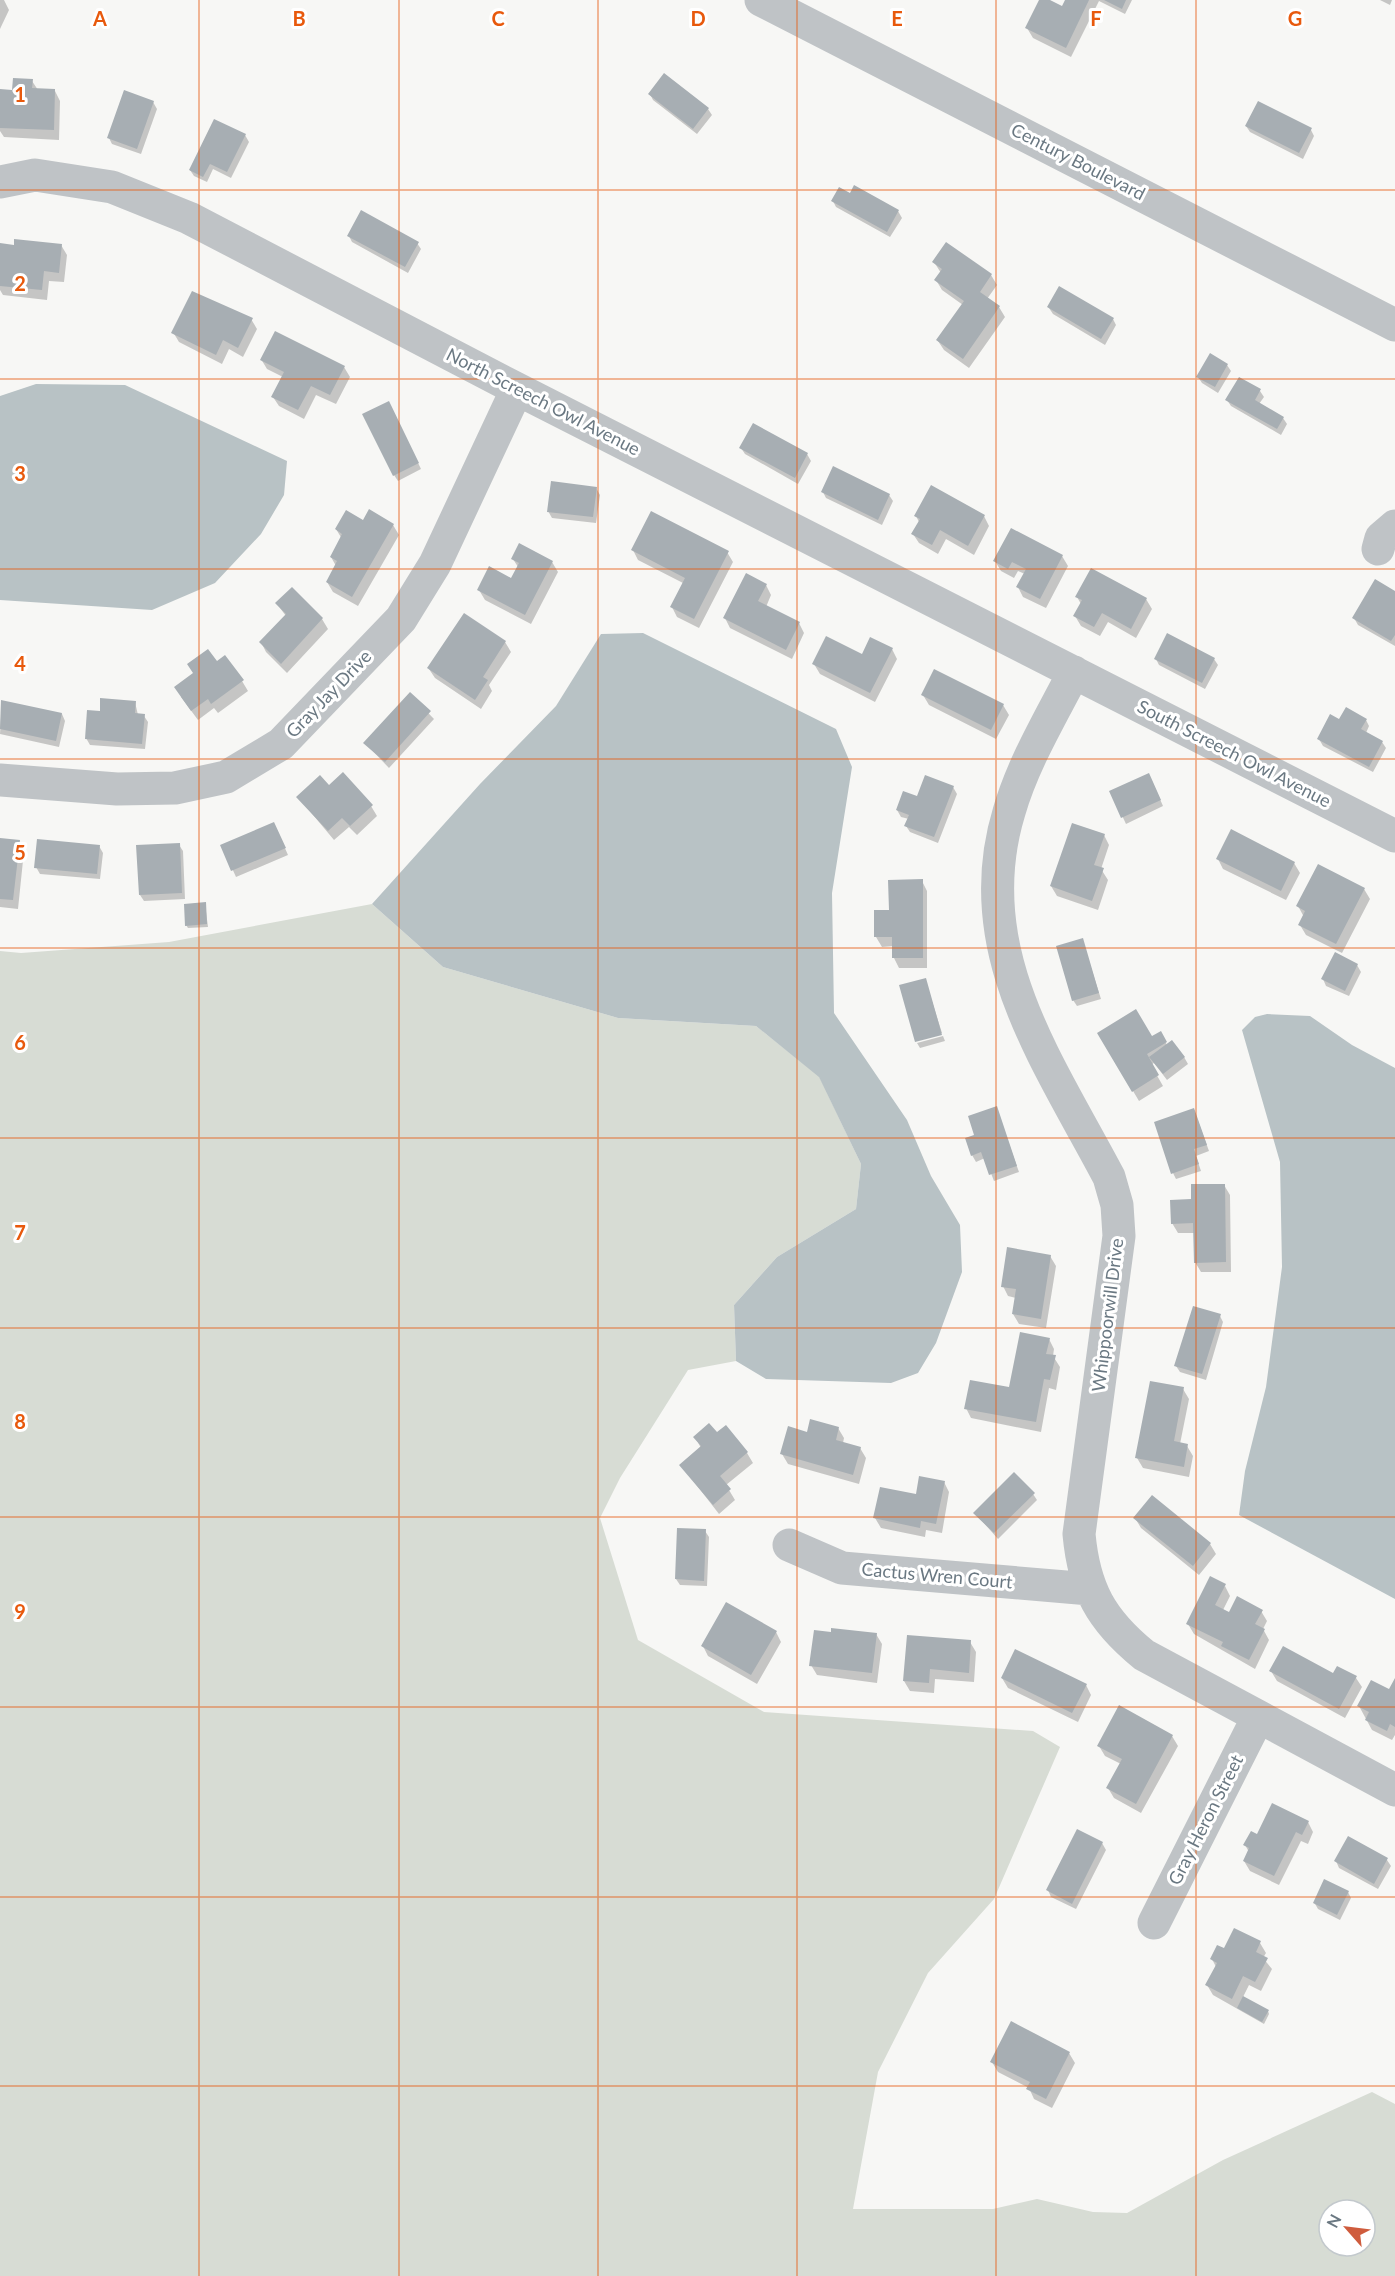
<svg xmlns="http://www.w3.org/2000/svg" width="1395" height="2276" viewBox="0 0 1395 2276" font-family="Lato,sans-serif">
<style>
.green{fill:#d7dcd4;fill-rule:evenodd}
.water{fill:#b8c2c5}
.shadow{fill:#0003}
.building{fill:#a7aeb3}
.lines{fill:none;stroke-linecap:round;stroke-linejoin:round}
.minor{stroke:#bfc3c6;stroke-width:33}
.grid{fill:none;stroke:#e8590c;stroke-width:1.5;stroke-opacity:0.55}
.labels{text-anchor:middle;stroke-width:6;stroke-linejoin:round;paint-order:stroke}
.street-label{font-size:18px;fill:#6a7882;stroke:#fff}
.grid-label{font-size:20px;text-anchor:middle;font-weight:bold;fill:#e8590c;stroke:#fff;stroke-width:6;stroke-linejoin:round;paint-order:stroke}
</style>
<rect width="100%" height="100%" fill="#f7f7f5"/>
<!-- green -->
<path class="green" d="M372 904 443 967 618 1018 756 1026 819 1076 861 1164 856 1209 777 1257 734 1305 736 1361 688 1370 620 1478 600 1518 638 1640 764 1712 1033 1731 1060 1747 994 1899 928 1973 878 2072 853 2209H993L1037 2199 1093 2212 1127 2213 1223 2160 1372 2092 1395 2104V2276H0V951L21 953 169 942ZM1329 2210H1365V2246H1329Z"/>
<!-- water -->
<path class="water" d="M36 384 125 385 287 461 284 495 261 534 215 583 152 610 0 600V396Z
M643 633 836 729 852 767 832 893 834 1013 907 1120 931 1176 960 1225 962 1272 936 1343 918 1373 891 1383 766 1379 736 1361 734 1305 777 1257 856 1209 861 1164 819 1077 756 1026 618 1018 443 967 372 904 480 784 556 706 601 634Z
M1267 1014 1310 1016 1352 1045 1395 1068V1599L1239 1515 1245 1471 1266 1387 1282 1267 1280 1162 1242 1030 1255 1017Z"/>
<!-- shadow -->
<path class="shadow" d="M0 0H4L9 10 0 29Z
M1041 0 1063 8 1067 0H1132L1125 14 1099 1 1071 57 1033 38 1027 28Z
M1380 0H1392L1390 5Z
M32 81 38 90 55 91 60 101 59 140 4 137 0 131V91L14 92Z
M650 94 708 109 712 115 697 134 653 100Z
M153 102 157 109 141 154 112 144 109 138Z
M1246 126 1311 130 1314 136 1303 159 1250 132Z
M245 135 249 142 231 178 213 169 207 182 194 176 190 170Z
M851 195 898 211 902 218 890 237 836 207 833 201Z
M349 236 417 243 421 249 408 273 352 242Z
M61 245 67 255 64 282 49 281 47 300 3 295 0 290V256L15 246Z
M934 262 991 275 997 285 987 299 999 307 1005 317 969 368 944 350 938 341 963 305 942 290 936 280 941 273Z
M1049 308 1113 319 1116 325 1105 345 1053 314Z
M251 319 257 329 243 357 229 349 222 364 179 342 173 332Z
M275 333 344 367 350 377 336 404 316 395 304 419 279 406 273 397 283 377 267 369 261 359Z
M1227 365 1231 371 1218 393 1202 383 1198 377Z
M1260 391 1264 397 1259 404 1283 418 1287 424 1281 435 1231 406 1227 400Z
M392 409 421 469 398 481 394 475Z
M754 425 807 454 811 461 798 484 745 454 741 448Z
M596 488 600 495 596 523 552 518 548 511Z
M823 492 889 495 893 501 882 525 826 498Z
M916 516H984L989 526 974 555 946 539 938 554 919 543 913 534 919 522Z
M364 522 393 525 399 535 358 606 333 592 327 582 336 566 331 557 342 539 336 529Z
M633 550 727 552 733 562 699 628 677 617 672 607 683 583 638 560Z
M1062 556 1068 566 1046 608 1023 597 1018 587 1025 574 1018 571 1014 578 1001 571 995 561Z
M513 559 552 562 558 572 531 624 485 600 479 590 512 580 518 567Z
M766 585 771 595 766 607 799 623 804 633 792 659 730 628 725 618Z
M1395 593V646L1358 625 1354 618Z
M1077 597 1146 599 1152 609 1136 638 1108 622 1100 636 1081 626 1075 616 1081 604Z
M277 604 322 619 328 629 287 673 266 652 261 642 286 616Z
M505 642 511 652 489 685 492 691 481 709 435 678 429 669Z
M892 649 897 659 875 702 820 674 814 664Z
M1156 659H1214L1218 665 1205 689 1159 665Z
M217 663 242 681 248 691 218 713 214 708 198 720 181 697Z
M410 694 434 719 389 768 365 743Z
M923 695 1003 705 1009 715 996 739 929 705Z
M2 702 62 714 65 721 59 747 0 734Z
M135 702 138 715 144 716 148 722 145 749 90 745 86 738 101 713Z
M1366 720 1369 726 1366 733 1382 742 1386 748 1373 772 1323 746 1319 739Z
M1152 781 1163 806 1126 824 1111 792Z
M953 787 957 794 938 843 910 832 906 826 909 819 901 817 897 810 918 797Z
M298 797 371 806 377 816 357 835 349 827 334 840Z
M277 830 288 855 236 877 222 846Z
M1104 835 1109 845 1101 869 1108 880 1098 910 1057 896 1051 886Z
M0 839 19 841 24 851 18 909 0 907Z
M179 845 183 851 185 899 144 901 140 895Z
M99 846 103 853 100 879 40 874 36 867Z
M1218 859 1294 863 1300 873 1286 900 1223 869Z
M922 881 927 891V968H899L894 958V946L882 947 876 937 890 911Z
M1364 889 1370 899 1342 953 1306 935 1300 925 1304 917 1298 906Z
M205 904 208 927 188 928 186 925Z
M1082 939 1101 999 1077 1006 1073 1000Z
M1357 965 1361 972 1349 996 1326 986 1323 979Z
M925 979 942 1033 916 1041Z
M1160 1033 1167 1045 1184 1057 1188 1064 1167 1080 1154 1063 1151 1065 1163 1086 1139 1101 1099 1034 1152 1038Z
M943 1036 945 1041 920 1048 917 1043Z
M996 1108 1019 1172 994 1181 985 1158 976 1162 972 1155 976 1135Z
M1194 1110 1209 1151 1196 1156 1201 1171 1176 1179 1173 1173Z
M1224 1185 1230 1195 1231 1272H1201L1195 1262V1233H1178L1172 1223 1192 1201Z
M1050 1256 1056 1266 1046 1328 1019 1324 1013 1314 1016 1298 1008 1296 1003 1286Z
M1220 1316 1223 1322 1206 1380 1180 1372 1176 1366Z
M1049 1339 1054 1349 1053 1356 1060 1367 1056 1390 1049 1388 1041 1432 971 1418 966 1408 1010 1389Z
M1183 1389 1189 1399 1180 1444 1187 1446 1193 1456 1189 1477 1143 1468 1137 1458Z
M838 1428 844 1438 843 1443 860 1448 866 1458 859 1484 788 1464 782 1454 808 1433Z
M717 1435 747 1453 753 1463 726 1485 735 1500 719 1514 681 1465 701 1448 695 1437Z
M944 1482 949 1492 942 1533 926 1530 925 1537 881 1528 875 1518Z
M1033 1494 1037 1500 998 1539 975 1513Z
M1135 1518 1210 1544 1216 1554 1199 1575 1141 1528Z
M705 1531 709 1537 707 1586 680 1585 676 1579Z
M1225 1586 1230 1596 1223 1610 1230 1614 1261 1611 1267 1621 1263 1629 1269 1640 1255 1669 1194 1634 1188 1624Z
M776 1632 781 1642 757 1684 708 1656 703 1646Z
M876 1634 882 1644 877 1683 817 1675 811 1665Z
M970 1642 976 1652 974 1682 935 1679 934 1693 910 1691 904 1681Z
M1271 1671 1356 1678 1362 1687 1345 1718 1277 1681Z
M1002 1678 1086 1685 1091 1695 1078 1722 1008 1688Z
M1395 1683V1735L1392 1740 1372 1730 1359 1706 1390 1691Z
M1172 1736 1178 1746 1141 1813 1114 1798 1108 1788 1121 1764 1105 1756 1099 1746Z
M1308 1822 1313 1832 1308 1844 1301 1841 1279 1885 1250 1871 1244 1861 1249 1852 1245 1845 1258 1836Z
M1349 1838 1387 1860 1391 1866 1378 1889 1339 1868 1336 1861Z
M1102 1843 1106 1850 1076 1909 1051 1897 1048 1890Z
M1348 1892 1351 1898 1340 1920 1318 1909 1314 1902Z
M1260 1943 1266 1953 1263 1958 1272 1969 1261 1991 1249 1985 1243 1997 1268 2011 1269 2014 1264 2024 1213 1995 1207 1985 1216 1967 1212 1959Z
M1069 2053 1075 2063 1052 2108 1034 2099 1029 2088 998 2072 992 2062Z"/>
<!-- building -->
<path class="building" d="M1039 0H1050L1062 6 1065 0H1089L1066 48 1025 28Z
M1104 0H1126L1122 9Z
M664 73 709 108 693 129 648 94Z
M13 78 33 79 32 88 55 89 54 130 0 128V89L12 90Z
M124 90 154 101 137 149 107 138Z
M1258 101 1312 128 1299 153 1245 126Z
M214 119 246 134 227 172 210 164 203 177 189 170Z
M854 185 899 210 887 232 831 201 839 187 850 193Z
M361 210 419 242 405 267 347 236Z
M14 239 62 244 59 273 44 271 42 290 0 286V243L14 245Z
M946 242 992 274 980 292 1000 306 963 359 936 340 964 301 934 280 942 269 932 262Z
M1059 286 1114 318 1101 339 1047 307Z
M192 291 253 318 238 348 223 340 216 355 171 333Z
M275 331 345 366 330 395 311 386 298 410 271 397 284 372 260 360Z
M1210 353 1228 364 1215 387 1196 377Z
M1239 377 1261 389 1255 400 1284 417 1277 429 1225 400Z
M389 401 419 463 393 476 362 414Z
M753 423 808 453 795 478 739 448Z
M833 466 890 494 878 520 821 492Z
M551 481 597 487 593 517 547 512Z
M931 485 985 515 968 546 940 530 932 545 911 534 920 519 914 516Z
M369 509 394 524 352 597 326 582 337 561 330 557 342 534 335 529 346 510 363 520Z
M651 511 729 551 694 619 670 607 685 578 631 550Z
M1011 528 1063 555 1040 599 1016 587 1026 569 1012 562 1008 569 993 561Z
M519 543 553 561 525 615 477 590 489 566 511 578 519 563 511 559Z
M1091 568 1147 598 1131 629 1102 613 1094 627 1073 616 1082 600 1075 597Z
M746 573 767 584 758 601 800 622 786 650 723 618Z
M1375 579 1395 591V635L1391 641 1352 618Z
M292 587 323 618 281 664 259 642 286 614 275 603Z
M464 613 506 641 483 677 488 680 475 700 427 668Z
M1167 633 1215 658 1202 683 1154 659Z
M826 636 862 654 870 637 893 648 870 693 812 664Z
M208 649 217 661 225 655 244 680 211 704 208 699 191 711 174 687 193 673 187 664Z
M934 669 1004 704 991 730 921 695Z
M410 692 431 711 385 762 363 743Z
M100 698 136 701 135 713 145 714 142 744 85 739 87 710 100 711Z
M1 700 62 713 56 741 0 729Z
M1346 707 1367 719 1361 729 1383 741 1369 767 1317 739 1330 714 1339 719Z
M343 772 373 805 350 826 342 818 328 831 296 797 320 775 329 785Z
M1149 773 1161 800 1121 818 1109 791Z
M925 775 954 786 934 837 904 826 909 815 896 810 903 791 917 796Z
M274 822 286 848 231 871 220 845Z
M1072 823 1105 834 1094 865 1104 868 1092 901 1050 886Z
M1231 829 1295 862 1281 891 1216 859Z
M0 838 20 840 13 900 0 899Z
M37 839 100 845 97 874 34 868Z
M180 843 182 893 139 895 136 845Z
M1318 864 1365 888 1336 944 1298 925 1305 911 1296 906Z
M923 879V958H892V937H874V910H889L888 880Z
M206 902 207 924 185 926 184 904Z
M1083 938 1099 993 1072 1001 1056 946Z
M1335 952 1358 964 1345 991 1321 979Z
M926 978 942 1035 915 1042 899 985Z
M1136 1009 1152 1036 1161 1031 1167 1042 1147 1054 1159 1075 1132 1092 1097 1033Z
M1172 1040 1185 1057 1163 1074 1149 1057Z
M997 1106 1017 1166 989 1175 981 1152 971 1156 965 1138 974 1135 968 1116Z
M1194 1108 1207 1145 1194 1149 1199 1164 1171 1174 1154 1122Z
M1191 1184H1225L1226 1262 1194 1263 1193 1223 1171 1224 1170 1200 1191 1199Z
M1007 1247 1051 1255 1041 1319 1012 1314 1016 1289 1001 1287Z
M1193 1306 1221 1314 1202 1374 1174 1366Z
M1020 1332 1050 1338 1046 1354 1056 1355 1050 1380 1044 1379 1036 1422 964 1409 970 1380 1009 1387Z
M1150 1381 1184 1387 1174 1441 1188 1444 1184 1467 1135 1458Z
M810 1419 839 1427 836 1440 861 1447 853 1475 780 1454 788 1426 807 1432Z
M709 1423 717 1432 726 1425 748 1452 720 1476 731 1489 713 1505 679 1465 701 1446 693 1437Z
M1014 1472 1035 1493 994 1533 973 1513Z
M919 1476 945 1481 936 1524 921 1521 920 1528 873 1518 880 1487 916 1494Z
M1152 1495 1211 1543 1193 1566 1133 1518Z
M677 1528 706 1529 704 1581 675 1579Z
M1210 1576 1226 1584 1215 1605 1229 1612 1237 1596 1263 1610 1255 1624 1265 1629 1249 1660 1221 1646 1223 1642 1186 1624Z
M726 1602 777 1631 751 1675 701 1646Z
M831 1628 877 1633 872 1673 809 1666 814 1630 831 1632Z
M907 1635 971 1640 969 1673 930 1669 929 1683 903 1681Z
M1283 1646 1333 1673 1337 1666 1357 1676 1339 1709 1269 1671Z
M1015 1649 1087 1684 1072 1713 1001 1678Z
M1395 1678V1727L1390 1724 1387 1731 1365 1720 1369 1712 1357 1706 1371 1680 1389 1689Z
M1119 1705 1173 1735 1136 1804 1106 1788 1122 1759 1097 1746Z
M1272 1803 1309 1821 1302 1835 1296 1832 1274 1876 1243 1861 1249 1848 1243 1845 1251 1831 1257 1834Z
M1077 1829 1103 1842 1072 1904 1046 1890Z
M1348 1836 1388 1858 1374 1884 1334 1861Z
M1324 1879 1349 1891 1337 1915 1313 1903Z
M1234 1928 1261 1941 1256 1952 1268 1958 1255 1982 1243 1976 1232 1999 1205 1985 1217 1963 1210 1959 1217 1945 1224 1948Z
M1243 1996 1269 2010 1262 2022 1237 2008Z
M1011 2021 1070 2052 1046 2099 1026 2089 1030 2082 990 2062Z"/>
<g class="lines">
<!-- minor -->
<path class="minor" d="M761 0 1395 325
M0 182 35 175 112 187 189 218 517 389 1395 836
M1378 549 1381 538 1395 526
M1074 672C1051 717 1023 763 1009 812 967 950 1048 1061 1109 1177L1117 1205 1119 1236 1079 1534C1084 1589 1101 1620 1144 1655L1395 1790
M0 780 117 789 175 788 226 777 281 744 401 619 435 564 517 389
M789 1545 842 1568 1090 1589
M1154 1923 1258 1717"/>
</g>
<!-- grid -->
<path class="grid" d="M199 0V2276M399 0V2276M598 0V2276M797 0V2276M996 0V2276M1196 0V2276M0 190H1395M0 379H1395M0 569H1395M0 759H1395M0 948H1395M0 1138H1395M0 1328H1395M0 1517H1395M0 1707H1395M0 1897H1395M0 2086H1395"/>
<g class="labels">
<!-- street labels -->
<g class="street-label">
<text transform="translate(1078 162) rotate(27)" y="6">Century Boulevard</text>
<text transform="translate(543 402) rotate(27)" y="6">North Screech Owl Avenue</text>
<text transform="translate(329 694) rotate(-46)" y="6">Gray Jay Drive</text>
<text transform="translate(1234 754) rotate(27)" y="6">South Screech Owl Avenue</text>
<text transform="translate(1108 1315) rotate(-83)" y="6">Whippoorwill Drive</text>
<text transform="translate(937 1576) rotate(5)" y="6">Cactus Wren Court</text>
<text transform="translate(1206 1820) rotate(-63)" y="6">Gray Heron Street</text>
</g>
</g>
<g class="grid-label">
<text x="100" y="26">A</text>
<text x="299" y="26">B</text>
<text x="498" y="26">C</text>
<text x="698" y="26">D</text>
<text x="897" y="26">E</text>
<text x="1096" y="26">F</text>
<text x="1295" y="26">G</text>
<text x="20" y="102">1</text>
<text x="20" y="291">2</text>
<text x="20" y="481">3</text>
<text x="20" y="671">4</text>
<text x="20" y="860">5</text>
<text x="20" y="1050">6</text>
<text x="20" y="1240">7</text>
<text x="20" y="1429">8</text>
<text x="20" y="1619">9</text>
</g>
<!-- north arrow -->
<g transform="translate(1347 2228) rotate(298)"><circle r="28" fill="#ffffff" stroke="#c3c9cd" stroke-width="1.5"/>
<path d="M0-4.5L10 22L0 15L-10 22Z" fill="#cf5c3d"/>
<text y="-9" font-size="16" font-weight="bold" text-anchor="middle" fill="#6a7882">N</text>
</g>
</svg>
